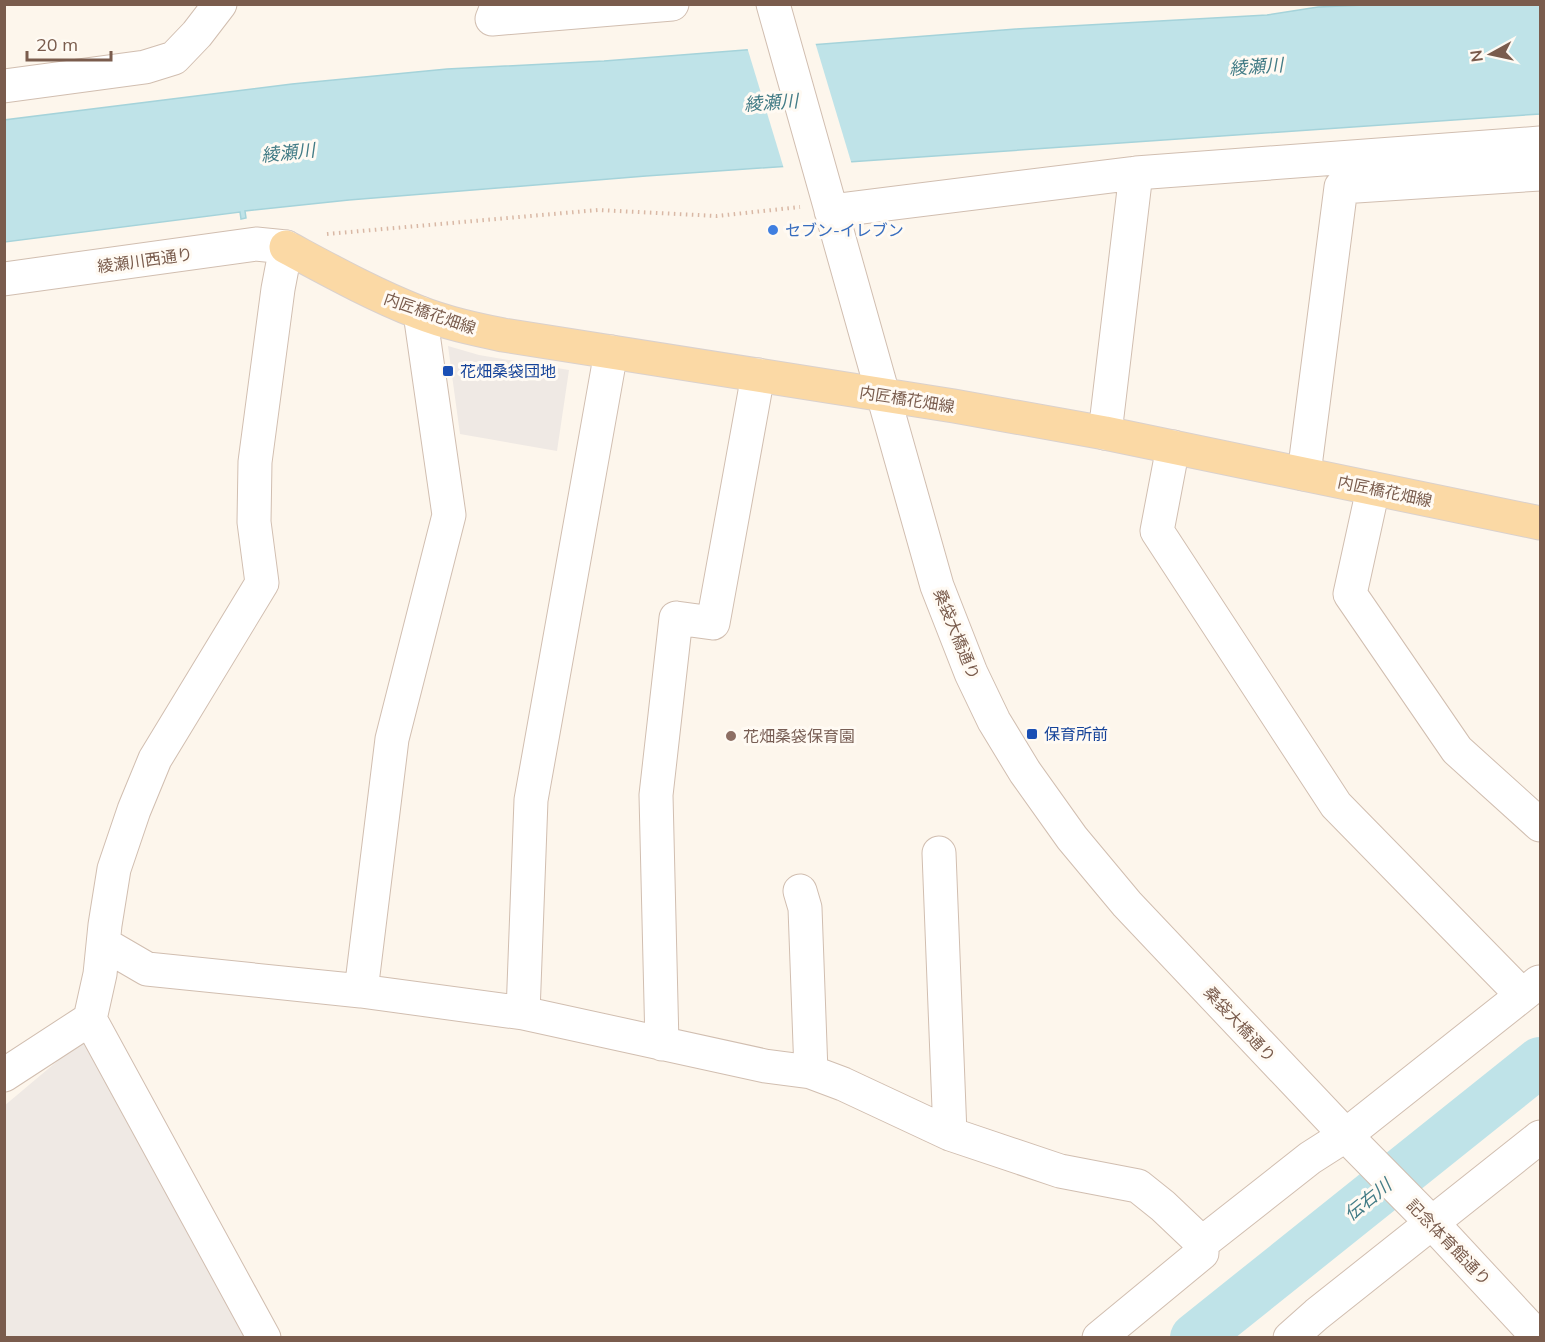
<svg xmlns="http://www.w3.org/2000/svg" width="1545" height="1342" viewBox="0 0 1545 1342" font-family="Mulish,'Noto Sans JP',sans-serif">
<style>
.industrial{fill:#efe9e4}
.water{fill:#bfe3e8;stroke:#a5d3da;stroke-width:1.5}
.pier{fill:#fdf6ec}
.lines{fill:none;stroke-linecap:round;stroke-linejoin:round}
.river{stroke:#bfe3e8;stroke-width:50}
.minor-casing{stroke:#d1beb0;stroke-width:35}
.major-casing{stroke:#dad1cd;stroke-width:35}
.path{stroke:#d9b8a5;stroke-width:4;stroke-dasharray:1.5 4.5;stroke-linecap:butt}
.minor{stroke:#fff;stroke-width:33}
.major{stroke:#fbd9a5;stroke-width:33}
.shop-dot{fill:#3f7fe0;stroke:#fffaf3;stroke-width:2}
.transit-dot{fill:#1a4fb4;stroke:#fffaf3;stroke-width:2}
.education-dot{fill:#8d6e63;stroke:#fffaf3;stroke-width:2}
.labels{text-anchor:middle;stroke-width:6;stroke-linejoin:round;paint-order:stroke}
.shop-label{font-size:16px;fill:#366cbe;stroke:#fffaf3;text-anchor:start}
.street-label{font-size:16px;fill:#7a5c4d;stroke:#fffaf3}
.transit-label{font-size:16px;fill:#164399;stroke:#fffaf3;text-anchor:start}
.education-label{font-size:16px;fill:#785e54;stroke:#fffaf3;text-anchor:start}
.water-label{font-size:18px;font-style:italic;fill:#437c86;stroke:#fffaf3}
</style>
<rect width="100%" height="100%" fill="#fdf6ec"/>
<!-- industrial -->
<path class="industrial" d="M448 346 479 355 569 370 557 451 460 434Z
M86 1037 251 1337H5L4 1106Z"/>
<!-- water -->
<path class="water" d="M1365 5H1540V114L646 176 349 200 245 211 246 218 241 219 240 212 5 242 4 120 292 84 447 69 604 61 1016 29 1267 15 1318 7Z"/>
<!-- pier -->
<path class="pier" d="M815 42 852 165 784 169 747 47Z"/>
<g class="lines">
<!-- river -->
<path class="river" d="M1195 1338 1540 1062"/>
<defs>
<path id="minor" d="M498 4 492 19 672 4
M773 4 937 586 971 673 994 721 1025 772 1072 838 1127 904 1357 1147 1433 1224 1539 1338
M4 86 145 67 174 58 197 34 220 4
M831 211 1136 173 1540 143
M4 279 256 244 286 247 278 289 255 462 254 522 262 583 155 759 134 810 114 869 105 925 100 974 90 1019 4 1075
M1105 433 1136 173
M1173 447 1157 531 1336 805 1522 995
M1304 474 1341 187 1540 174
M1373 489 1350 594 1457 750 1540 825
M939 853 950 1134
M800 891 805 908 811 1072
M104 944 147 969 361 991 523 1013 765 1066 811 1072 843 1084 950 1134 1060 1171 1138 1186 1163 1206 1202 1243
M361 991 392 739 449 515 420 313
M523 1013 531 800 611 352
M90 1019 264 1338
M662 1044 656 795 676 618 713 623 758 375
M1099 1338 1202 1253V1243L1310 1158 1346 1135 1539 982
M1290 1338 1317 1314 1540 1137"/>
<path id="major" d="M286 247C329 270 372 294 418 312 446 323 474 329 503 335L954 406 1105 433 1540 523"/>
</defs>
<!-- minor casing -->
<use href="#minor" class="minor-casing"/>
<!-- major casing -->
<use href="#major" class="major-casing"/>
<!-- path -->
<path class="path" d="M327 234 598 210 717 216 800 207"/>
<!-- minor -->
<use href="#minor" class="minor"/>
<!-- major -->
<use href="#major" class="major"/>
</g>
<!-- markers -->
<circle class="shop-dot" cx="773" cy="230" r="6"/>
<g class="transit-dot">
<rect x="442" y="365" width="12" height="12" rx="3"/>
<rect x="1026" y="728" width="12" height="12" rx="3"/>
</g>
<circle class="education-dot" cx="731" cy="736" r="6"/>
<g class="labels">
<!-- shop labels -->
<g class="shop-label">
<text x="785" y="236">セブン-イレブン</text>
</g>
<!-- street labels -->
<g class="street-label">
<text transform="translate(145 260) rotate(-8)" y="6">綾瀬川西通り</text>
<text transform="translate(430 313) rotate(19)" y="6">内匠橋花畑線</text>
<text transform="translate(907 399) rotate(9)" y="6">内匠橋花畑線</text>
<text transform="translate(1385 491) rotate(12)" y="6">内匠橋花畑線</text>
<text transform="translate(957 634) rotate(68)" y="6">桑袋大橋通り</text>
<text transform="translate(1240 1024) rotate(47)" y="6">桑袋大橋通り</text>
<text transform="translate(1449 1242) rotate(46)" y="6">記念体育館通り</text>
</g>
<!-- transit labels -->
<g class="transit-label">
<text x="460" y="377">花畑桑袋団地</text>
<text x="1044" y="740">保育所前</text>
</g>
<!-- education labels -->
<g class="education-label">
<text x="743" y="742">花畑桑袋保育園</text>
</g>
<!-- water labels -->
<g class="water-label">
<text transform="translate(1256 67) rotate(-4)" y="6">綾瀬川</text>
<text transform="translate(771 103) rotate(-4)" y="6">綾瀬川</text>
<text transform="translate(288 153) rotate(-6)" y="6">綾瀬川</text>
<text transform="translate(1368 1200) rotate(-39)" y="6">伝右川</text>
</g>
</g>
<!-- border -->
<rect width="1545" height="1342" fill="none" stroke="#7a5c4d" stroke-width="12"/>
<!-- north arrow -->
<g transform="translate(1491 54) rotate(262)" stroke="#fffaf3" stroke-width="4.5" paint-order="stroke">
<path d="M0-4.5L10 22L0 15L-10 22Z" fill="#7a5c4d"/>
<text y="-9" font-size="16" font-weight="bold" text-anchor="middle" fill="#7a5c4d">N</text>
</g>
<!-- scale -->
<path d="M27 51v9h84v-9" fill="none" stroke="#7a5c4d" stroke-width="3"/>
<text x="36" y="51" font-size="18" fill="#7a5c4d" stroke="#fffaf3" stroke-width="4.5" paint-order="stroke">20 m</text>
</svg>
